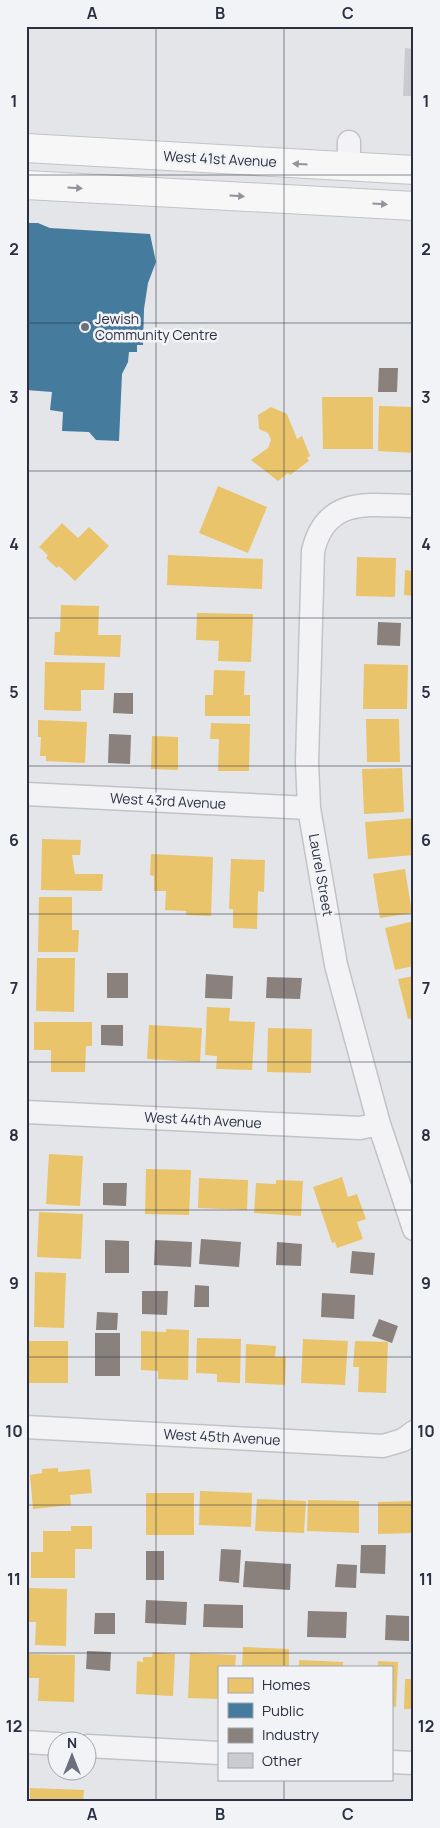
<svg xmlns="http://www.w3.org/2000/svg" width="440" height="1828" viewBox="0 0 440 1828" font-family="Manrope,sans-serif">
<style>
.homes{fill:#e9c46a}
.public{fill:#457b9d}
.industry{fill:#8a817c}
.building{fill:#cacbd0}
.lines{fill:none;stroke-linecap:round;stroke-linejoin:round}
.street-casing{stroke:#c2c3c7;stroke-width:25}
.secondary-casing{stroke:#c2c3c7;stroke-width:30}
.street{stroke:#f3f3f5;stroke-width:22}
.secondary{stroke:#f7f7f7;stroke-width:28}
.oneway{fill:#91939c}
.grid{fill:none;stroke:#2b2f41;stroke-width:1;stroke-opacity:0.55}
.poi-dot{fill:#6c6f7c;stroke:#f2f3f7;stroke-width:2}
.labels{text-anchor:middle;stroke-width:5;stroke-linejoin:round;paint-order:stroke}
.street-label{font-size:14px;fill:#2b2f41;stroke:#f2f3f7}
.poi-label{font-size:14px;fill:#2b2f41;stroke:#f2f3f7;text-anchor:start}
.neatline{fill:none;stroke:#2b2f41;stroke-width:2}
.grid-label{font-size:16px;text-anchor:middle;font-weight:bold;fill:#2b2f41}
</style>
<rect width="100%" height="100%" fill="#e4e5e9"/>
<!-- homes -->
<path class="homes" d="M322 397H373V449H323Z
M379 406 414 407V453L378 451Z
M271 407 287 414 297 439 302 436 310 456 307 458 309 461 290 475 288 473 278 481 251 460 268 448 271 440 268 433 259 429 258 415Z
M218 486 267 507 248 553 199 533Z
M62 523 78 538 89 527 109 546 75 581 59 566 57 568 46 558 48 555 39 547Z
M168 555 263 559 262 589 167 585Z
M357 557 396 558 395 597 356 596Z
M405 570 414 571V596L404 595Z
M61 605 99 606 98 635H121L120 657 54 655 55 632H60Z
M197 613 253 614 251 662 218 661 219 641 196 640Z
M45 662 105 663 104 690H81V711L44 710Z
M364 664 408 665 407 709H363Z
M214 670 245 671 244 695H250V716H205V695H213Z
M366 719H399L400 762H367Z
M38 720 87 722 85 763 46 761V756H40L41 737H38Z
M211 723 250 724 249 771H218L219 739H210Z
M152 736 178 737V770L151 769Z
M402 768 404 812 364 814 362 769Z
M414 818V855L368 859 365 822Z
M42 839 81 840 80 855H72L75 874H103L102 891 41 890Z
M151 854 213 857 211 916 186 915V911L165 910 166 891H154V876L150 875Z
M231 859 265 860 264 892 258 891 257 929 233 928V909H229Z
M405 869 412 913 380 918 373 874Z
M39 897H72V930H79L78 952H38Z
M414 921V966L395 970 385 928Z
M37 958H75L74 1012 36 1011Z
M414 976V1018L408 1019 398 979Z
M207 1007 230 1008 229 1021 255 1022 252 1070 216 1069 217 1056 205 1055Z
M34 1022H92V1046H86L85 1072H51V1050H34Z
M149 1025 202 1028 200 1062 147 1059Z
M268 1028 312 1029 311 1073 267 1072Z
M49 1154 83 1156 80 1206 46 1204Z
M146 1169 191 1170 189 1215 145 1214Z
M342 1177 348 1197 357 1194 366 1219 357 1222 363 1239 337 1248 335 1242 332 1243 313 1187Z
M199 1178 248 1180 247 1210 198 1208Z
M276 1180 303 1181 301 1216 254 1213 256 1183 276 1184Z
M39 1212 83 1214 81 1259 37 1257Z
M35 1272 66 1273 64 1328 34 1327Z
M166 1329 189 1330 188 1380 158 1379V1371L141 1370V1331L166 1332Z
M197 1338 241 1339 240 1383 217 1382V1374L196 1373Z
M303 1339 348 1341 345 1385 301 1383Z
M26 1341H68V1383H26Z
M355 1341 388 1342 386 1393 358 1392 359 1367H353Z
M246 1344 276 1346 275 1357H286L285 1385 245 1383Z
M58 1468V1472L90 1469 92 1493 70 1495 71 1505 33 1509 30 1475 42 1473V1469Z
M200 1491 252 1493 251 1527 199 1525Z
M146 1493H194V1535H146Z
M257 1499 306 1501 304 1533 255 1531Z
M308 1500 359 1501V1533L307 1531Z
M414 1501V1533L378 1534V1502Z
M71 1526H92V1549H75V1578H31V1552H43V1531H71Z
M28 1588 67 1589 66 1646 35 1645 36 1622H27Z
M243 1647 289 1649V1667H242Z
M153 1652 175 1654 173 1696 136 1694 137 1661 143 1662V1657H152Z
M190 1653 236 1655 235 1667H219V1699L188 1698Z
M26 1654 75 1655 74 1702 38 1701 39 1678H28Z
M299 1660 343 1662V1667H299Z
M378 1661 398 1662 396 1707 391 1706V1667H378Z
M405 1679H414V1709H404Z
M30 1788 84 1790 83 1802H30Z"/>
<!-- public -->
<path class="public" d="M26 223H38L50 228 150 234 156 262 148 283 144 309 143 345H137V352H129L128 362 122 374 119 441 96 440 89 432 62 431 63 412 50 410 52 392 26 390Z"/>
<!-- industry -->
<path class="industry" d="M379 368H398L397 392H378Z
M378 622 401 623 400 646 377 645Z
M114 693H133V714L113 713Z
M109 734 131 735 130 764 108 763Z
M107 973H128V998H107Z
M206 974 233 976 232 999 205 998Z
M267 977 302 978 300 999 266 998Z
M101 1025H123V1046L101 1045Z
M103 1183H127L126 1206 103 1205Z
M201 1239 241 1242 239 1267 199 1264Z
M105 1240 129 1241V1273H105Z
M155 1240 192 1242 191 1267 154 1265Z
M277 1242 302 1244 301 1266 276 1265Z
M352 1251 375 1253 373 1275 350 1273Z
M195 1285 209 1286V1307H194Z
M142 1291H168L167 1315 142 1314Z
M322 1293 355 1295 354 1319 321 1317Z
M97 1312 118 1313 117 1330H96Z
M379 1319 398 1326 392 1343 372 1336Z
M95 1333H120V1376H95Z
M361 1545H386L385 1574 360 1573Z
M221 1549 241 1550 239 1583 219 1581Z
M146 1551H164V1580H146Z
M245 1561 291 1564 290 1590 243 1587Z
M337 1564 357 1565 356 1588 335 1587Z
M146 1600 187 1602 186 1625 145 1623Z
M204 1604 243 1605V1628L203 1627Z
M308 1611 347 1612 346 1638 307 1637Z
M95 1613H115V1634H94Z
M386 1615 409 1616V1641L385 1640Z
M87 1651 111 1652 110 1671 86 1669Z"/>
<!-- building -->
<path class="building" d="M405 48 414 49V96H403Z"/>
<g class="lines">
<defs>
<path id="street" d="M349 167V142
M414 506C369 505 326 496 313 551L307 762 309 808 336 965 379 1124 414 1229
M26 794 309 808
M26 1112 360 1128 379 1124
M26 1427 383 1446 403 1440 414 1432
M26 1742 58 1744
M88 1746 219 1753
M391 1762 414 1763"/>
<path id="secondary" d="M26 148 414 170
M26 185 414 206"/>
</defs>
<!-- street casing -->
<use href="#street" class="street-casing"/>
<!-- secondary casing -->
<use href="#secondary" class="secondary-casing"/>
<!-- street -->
<use href="#street" class="street"/>
<!-- secondary -->
<use href="#secondary" class="secondary"/>
</g>
<!-- one-way arrows -->
<defs><path id="oneway-solid" d="M-6-.8H1V-3.2L6.5 0L1 3.2V.8H-6Z" transform="scale(1.25)"/></defs>
<g class="oneway">
<use href="#oneway-solid" transform="translate(300 164) rotate(-177)"/>
<use href="#oneway-solid" transform="translate(75 188) rotate(3)"/>
<use href="#oneway-solid" transform="translate(237 196) rotate(3)"/>
<use href="#oneway-solid" transform="translate(380 204) rotate(3)"/>
</g>
<!-- grid -->
<path class="grid" d="M156 26V1802M284 26V1667M26 175H414M26 323H414M26 471H414M26 618H414M26 766H414M26 914H414M26 1062H414M26 1210H414M26 1357H414M26 1505H414M26 1653H414M284 1779V1802"/>
<!-- markers -->
<circle class="poi-dot" cx="85" cy="327" r="5"/>
<g class="labels">
<!-- street labels -->
<g class="street-label">
<text transform="translate(220 159) rotate(3)" y="5">West 41st Avenue</text>
<text transform="translate(168 801) rotate(3)" y="5">West 43rd Avenue</text>
<text transform="translate(321 875) rotate(80)" y="5">Laurel Street</text>
<text transform="translate(203 1120) rotate(3)" y="5">West 44th Avenue</text>
<text transform="translate(222 1437) rotate(3)" y="5">West 45th Avenue</text>
</g>
<!-- poi labels -->
<g class="poi-label">
<text x="95" y="324">Jewish<tspan x="95" dy="16">Community Centre</tspan></text>
</g>
</g>
<!-- border -->
<rect width="440" height="1828" fill="none" stroke="#f2f3f7" stroke-width="55"/>
<!-- legend -->
<rect x="218" y="1666" width="175" height="115" fill="#f2f3f7" stroke="#a2a5ae"/>
<rect x="228" y="1678" width="25" height="15" fill="#e9c46a" stroke="#a2a5ae"/>
<text x="262" y="1690" font-size="15" fill="#2b2f41">Homes</text>
<rect x="228" y="1703" width="25" height="15" fill="#457b9d" stroke="#a2a5ae"/>
<text x="262" y="1716" font-size="15" fill="#2b2f41">Public</text>
<rect x="228" y="1728" width="25" height="15" fill="#8a817c" stroke="#a2a5ae"/>
<text x="262" y="1740" font-size="15" fill="#2b2f41">Industry</text>
<rect x="228" y="1753" width="25" height="15" fill="#cacbd0" stroke="#a2a5ae"/>
<text x="262" y="1766" font-size="15" fill="#2b2f41">Other</text>
<!-- north arrow -->
<g transform="translate(72 1756)"><circle r="24" fill="#f2f3f7" stroke="#a2a5ae"/>
<path d="M0-4L9 19L0 12L-9 19Z" fill="#6c6f7c"/>
<text y="-8" font-size="14" font-weight="bold" text-anchor="middle" fill="#2b2f41">N</text>
</g>
<rect x="28" y="28" width="384" height="1772" class="neatline"/>
<g class="grid-label">
<text x="92" y="19">A</text>
<text x="220" y="19">B</text>
<text x="348" y="19">C</text>
<text x="14" y="107">1</text>
<text x="426" y="107">1</text>
<text x="14" y="255">2</text>
<text x="426" y="255">2</text>
<text x="14" y="403">3</text>
<text x="426" y="403">3</text>
<text x="14" y="550">4</text>
<text x="426" y="550">4</text>
<text x="14" y="698">5</text>
<text x="426" y="698">5</text>
<text x="14" y="846">6</text>
<text x="426" y="846">6</text>
<text x="14" y="994">7</text>
<text x="426" y="994">7</text>
<text x="14" y="1141">8</text>
<text x="426" y="1141">8</text>
<text x="14" y="1289">9</text>
<text x="426" y="1289">9</text>
<text x="14" y="1437">10</text>
<text x="426" y="1437">10</text>
<text x="14" y="1585">11</text>
<text x="426" y="1585">11</text>
<text x="14" y="1732">12</text>
<text x="426" y="1732">12</text>
<text x="92" y="1820">A</text>
<text x="220" y="1820">B</text>
<text x="348" y="1820">C</text>
</g>
</svg>
